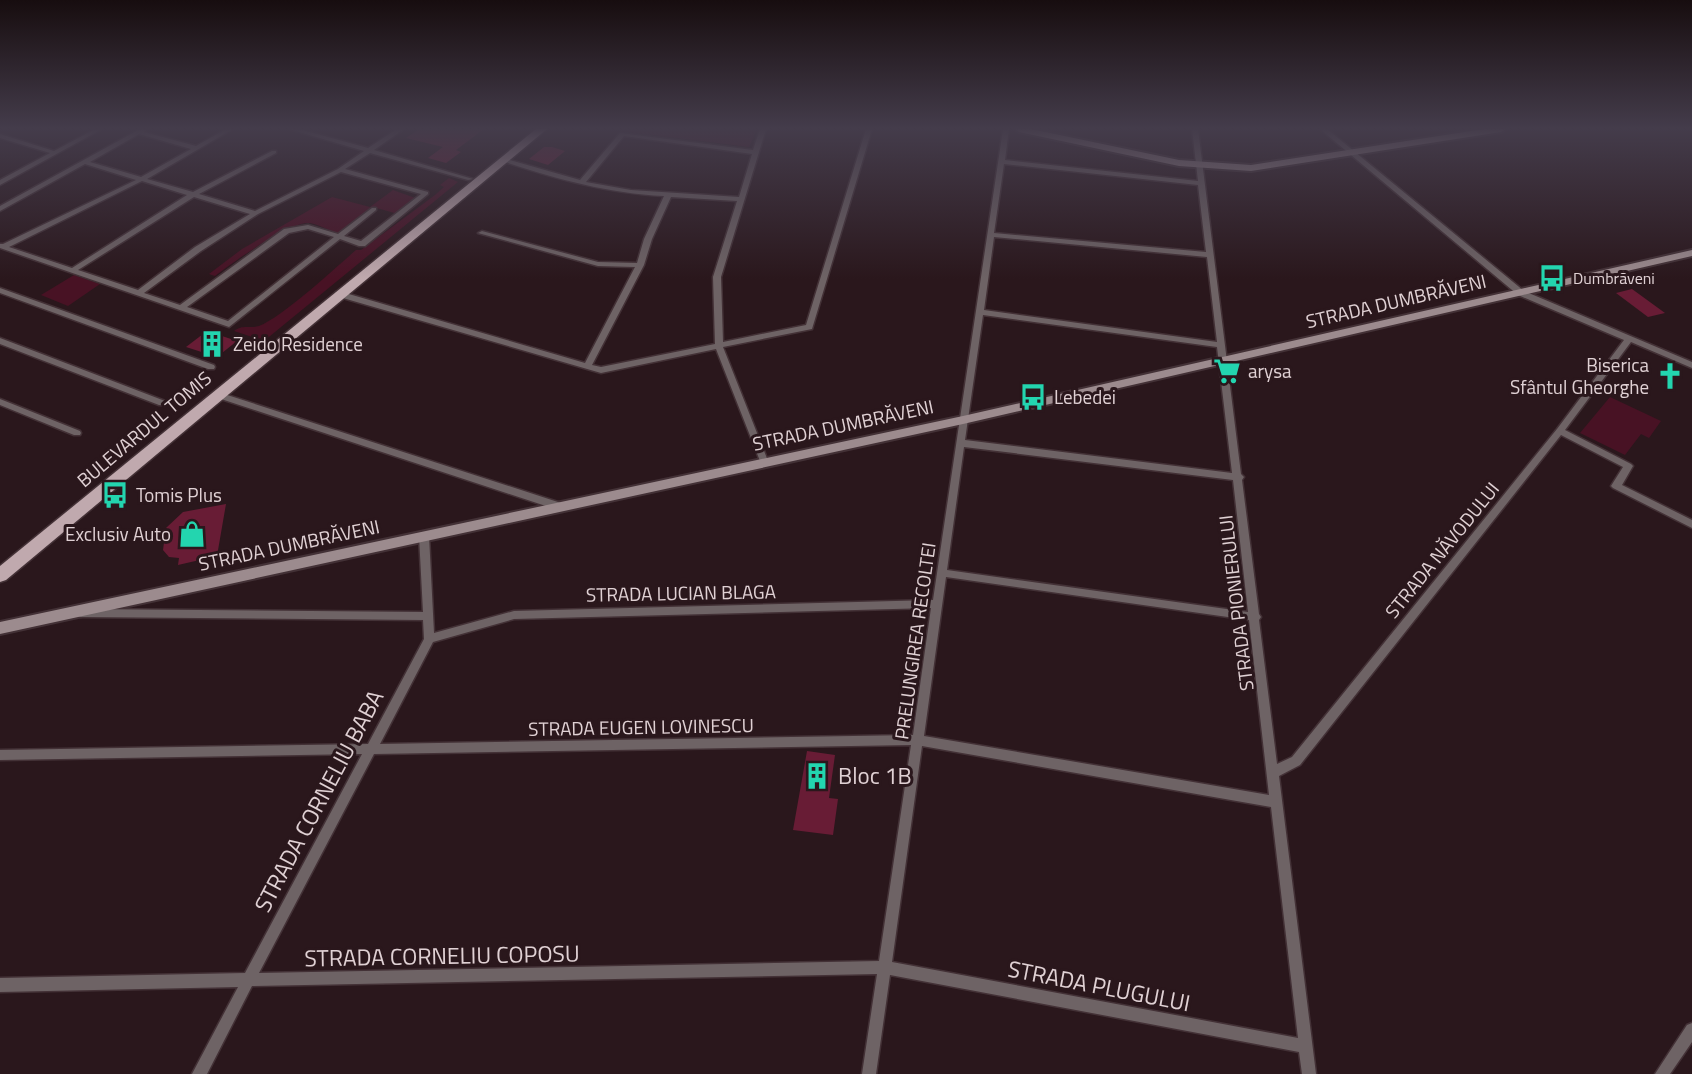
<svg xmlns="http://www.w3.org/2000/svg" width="1692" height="1074" viewBox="0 0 1692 1074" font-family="'Titillium Web',sans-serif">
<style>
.green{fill:#481224}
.building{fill:#681c35}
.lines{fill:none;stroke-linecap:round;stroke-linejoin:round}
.street-casing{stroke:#433136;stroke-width:3}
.secondary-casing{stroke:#433136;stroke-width:4}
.primary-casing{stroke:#433136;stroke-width:3}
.street{fill:#6e6365;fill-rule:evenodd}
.secondary{fill:#9c8b8e;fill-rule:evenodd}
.primary{fill:#c0a9ae;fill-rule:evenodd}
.labels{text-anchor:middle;stroke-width:6;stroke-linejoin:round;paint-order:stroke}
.far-poi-label{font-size:16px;fill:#e0d1d4;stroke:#2a171c;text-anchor:start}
.street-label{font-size:19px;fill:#e0d1d4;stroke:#2a171c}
.poi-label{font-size:19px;fill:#e0d1d4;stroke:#2a171c;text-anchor:start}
.near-poi-label{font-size:23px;fill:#e0d1d4;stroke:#2a171c;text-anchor:start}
.near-street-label{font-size:23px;fill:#e0d1d4;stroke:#2a171c}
</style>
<rect width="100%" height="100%" fill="#2a171c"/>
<!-- green -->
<path class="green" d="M624 129H757L749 147 621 131Z
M449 178 458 182 264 341 234 331C243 324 249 329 259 326 284 316 334 269 356 250H361L435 195 444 187 440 185Z
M393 190 418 199 398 214 373 207 338 234C330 231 315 222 306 223 283 226 235 261 215 276L209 274 242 249 332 197 370 207Z
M74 275 100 284 68 306 41 295Z
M1610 397 1661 421 1649 438 1641 434 1625 455 1580 433Z"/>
<!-- building -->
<path class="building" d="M419 129H484L456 150 461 152 446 163 428 158 443 147 406 138Z
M544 147H552L565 151 548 165 529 159Z
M1632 289 1665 313 1648 317 1616 293Z
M207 331 237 341 217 357 186 347Z
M226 504 217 556 178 565 179 558 169 557 163 550 166 528 183 512Z
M807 751 835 755 829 798 838 799 833 835 793 830Z"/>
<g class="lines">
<defs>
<path id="street" d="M95 129H102L0 185V180L50 153 0 138V134L54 151Z
M140 129H147L144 132 196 146 226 129H233L147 179 193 192 272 151H276V153L199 194 255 211 338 169 364 151 289 129H299L368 148 397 129H404L374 150 473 179 468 180 370 153 345 169 428 192V194L365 246H359L340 239 229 327 0 248V244H3L136 180 85 164 0 211V206ZM139 134 191 149 141 177 90 162ZM341 172 421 194 361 241 344 236 376 210V208H372L338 234 308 225 284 229 180 305 144 293 201 251 258 214ZM142 181 187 195 72 268 9 247ZM194 197 250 214 195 247 138 290 78 270ZM308 229 334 237 228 321 187 307 289 233Z
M760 129H766L721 277 723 342 806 325 866 129H872L812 329 723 347 768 461 767 463H761L760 461 716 349 601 373 336 296 335 294 336 292H342L585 363 635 267 598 266 478 233 482 231 598 262 637 263 644 239 664 196C606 193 557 179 502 161V159H506L580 180 620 133 753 150ZM624 136 752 154 739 197 631 190 586 182ZM671 197 737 201 713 277 715 344 601 367 592 365 644 265 652 239Z
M1003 129H1009L1005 160 1198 181 1192 129H1198L1241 474 1244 477 1242 480 1259 614 1261 617 1259 620 1277 764 1292 757 1557 429 1624 340 1518 295 1320 129H1327L1524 291 1692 362V368L1631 342 1565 430 1631 464 1633 466 1622 485 1692 520V528L1613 488 1611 486 1623 467 1561 435 1300 765 1279 776 1316 1074H1302L1299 1052 890 975 876 1074H862L877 974 252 986 207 1074H192L238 987 0 992V978L245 973 362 754 0 760V750L368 744 424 639 423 620 81 617 77 616 76 613 77 610 81 609 423 612 419 536 421 533H427L429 536 434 633 514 611 933 600ZM1004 164 1198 185 1206 252 994 233ZM994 237 1207 257 1217 342 984 310ZM983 315 1217 347 1232 473 965 440ZM964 447 1233 480 1248 612 947 570ZM946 577 1249 620 1269 795 924 736ZM931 608 913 735 380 744 433 642 514 619ZM911 745 879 961 259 973 374 754ZM922 746 1271 807 1298 1038 892 962Z
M0 288 214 365 215 367 214 369H208L0 293Z
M0 338 165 401 166 403 165 405H159L0 344Z
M218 392 561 503 563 506 558 510 215 397 214 395 215 393Z
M0 399 80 431 81 433 80 435H74L0 405Z
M1692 1023V1042L1670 1074H1655L1687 1025Z"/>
<path id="secondary" d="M1015 129H1031L1179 160 1251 165 1484 129H1506L1501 132 1251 171 1179 166 1019 132Z
M1692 250V256L963 424 0 634V622L963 416Z"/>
<path id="primary" d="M536 129H547L6 580 0 582V566Z"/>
</defs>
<!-- street casing -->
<use href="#street" class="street-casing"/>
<!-- secondary casing -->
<use href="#secondary" class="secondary-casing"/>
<!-- primary casing -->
<use href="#primary" class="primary-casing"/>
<!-- street -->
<use href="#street" class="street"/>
<!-- secondary -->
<use href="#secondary" class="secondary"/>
<!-- primary -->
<use href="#primary" class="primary"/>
</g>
<!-- sky -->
<linearGradient id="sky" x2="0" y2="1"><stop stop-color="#170d0f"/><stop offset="0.46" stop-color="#443c4b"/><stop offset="1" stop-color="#443c4b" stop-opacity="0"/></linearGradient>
<rect width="1692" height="279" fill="url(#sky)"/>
<!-- icons -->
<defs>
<symbol id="bus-bare" viewBox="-9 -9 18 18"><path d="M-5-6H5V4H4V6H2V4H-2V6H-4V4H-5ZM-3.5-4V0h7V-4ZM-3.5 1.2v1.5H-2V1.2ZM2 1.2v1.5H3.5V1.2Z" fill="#23d5af" stroke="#2a171c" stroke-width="2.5" paint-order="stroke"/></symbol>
<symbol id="building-bare" viewBox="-9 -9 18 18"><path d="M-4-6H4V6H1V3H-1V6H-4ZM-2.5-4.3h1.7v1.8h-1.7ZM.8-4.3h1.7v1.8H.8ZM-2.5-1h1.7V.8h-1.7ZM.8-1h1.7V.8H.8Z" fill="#23d5af" stroke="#2a171c" stroke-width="2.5" paint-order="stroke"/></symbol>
<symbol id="supermarket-bare" viewBox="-9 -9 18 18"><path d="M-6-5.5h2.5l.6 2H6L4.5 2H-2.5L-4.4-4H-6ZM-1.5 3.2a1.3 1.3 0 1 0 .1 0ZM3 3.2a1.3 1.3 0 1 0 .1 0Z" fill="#23d5af" stroke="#2a171c" stroke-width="2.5" paint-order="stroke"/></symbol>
<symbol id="church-bare" viewBox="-9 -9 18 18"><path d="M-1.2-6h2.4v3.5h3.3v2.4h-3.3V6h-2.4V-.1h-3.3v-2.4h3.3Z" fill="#23d5af" stroke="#2a171c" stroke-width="2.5" paint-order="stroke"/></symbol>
<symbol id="shop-bare" viewBox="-9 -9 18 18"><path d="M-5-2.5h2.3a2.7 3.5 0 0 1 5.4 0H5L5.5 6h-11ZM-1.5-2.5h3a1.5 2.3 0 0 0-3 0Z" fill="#23d5af" stroke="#2a171c" stroke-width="2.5" paint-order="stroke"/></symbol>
</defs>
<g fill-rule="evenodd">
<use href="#bus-bare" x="1533" y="259" width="38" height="38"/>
<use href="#building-bare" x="193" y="325" width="38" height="38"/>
<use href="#supermarket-bare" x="1208" y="352" width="38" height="38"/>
<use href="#church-bare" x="1651" y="357" width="38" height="38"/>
<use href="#bus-bare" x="1014" y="378" width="38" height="38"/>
<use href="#bus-bare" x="96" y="476" width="38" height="38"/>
<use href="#shop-bare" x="173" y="515" width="38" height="38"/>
<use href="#building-bare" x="798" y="757" width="38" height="38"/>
</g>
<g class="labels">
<!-- far-poi labels -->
<g class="far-poi-label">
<text x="1573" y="284">Dumbrăveni</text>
</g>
<!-- street labels -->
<g class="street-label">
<text transform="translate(1396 301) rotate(-13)" y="7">STRADA DUMBRĂVENI</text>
<text transform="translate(843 425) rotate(-12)" y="7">STRADA DUMBRĂVENI</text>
<text transform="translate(144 429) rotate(-40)" y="7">BULEVARDUL TOMIS</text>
<text transform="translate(289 545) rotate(-12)" y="7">STRADA DUMBRĂVENI</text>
<text transform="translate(1442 550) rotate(-51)" y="7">STRADA NĂVODULUI</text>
<text transform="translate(681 593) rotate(-1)" y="7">STRADA LUCIAN BLAGA</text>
<text transform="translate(1236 603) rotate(-97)" y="7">STRADA PIONIERULUI</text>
<text transform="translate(915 641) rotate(-82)" y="7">PRELUNGIREA RECOLTEI</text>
<text transform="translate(641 727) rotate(-1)" y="7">STRADA EUGEN LOVINESCU</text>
</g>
<!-- poi labels -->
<g class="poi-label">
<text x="233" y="351">Zeido Residence</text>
<text x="1649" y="372" text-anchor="end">Biserica<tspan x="1649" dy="22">Sfântul Gheorghe</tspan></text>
<text x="1248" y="378">arysa</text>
<text x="1054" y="404">Lebedei</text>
<text x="136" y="502">Tomis Plus</text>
<text x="171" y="541" text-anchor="end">Exclusiv Auto</text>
</g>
<!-- near-poi labels -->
<g class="near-poi-label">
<text x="838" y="784">Bloc 1B</text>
</g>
<!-- near-street labels -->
<g class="near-street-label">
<text transform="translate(319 801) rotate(-62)" y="8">STRADA CORNELIU BABA</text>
<text transform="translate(442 956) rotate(-1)" y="8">STRADA CORNELIU COPOSU</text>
<text transform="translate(1099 986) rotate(11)" y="8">STRADA PLUGULUI</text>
</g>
</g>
</svg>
